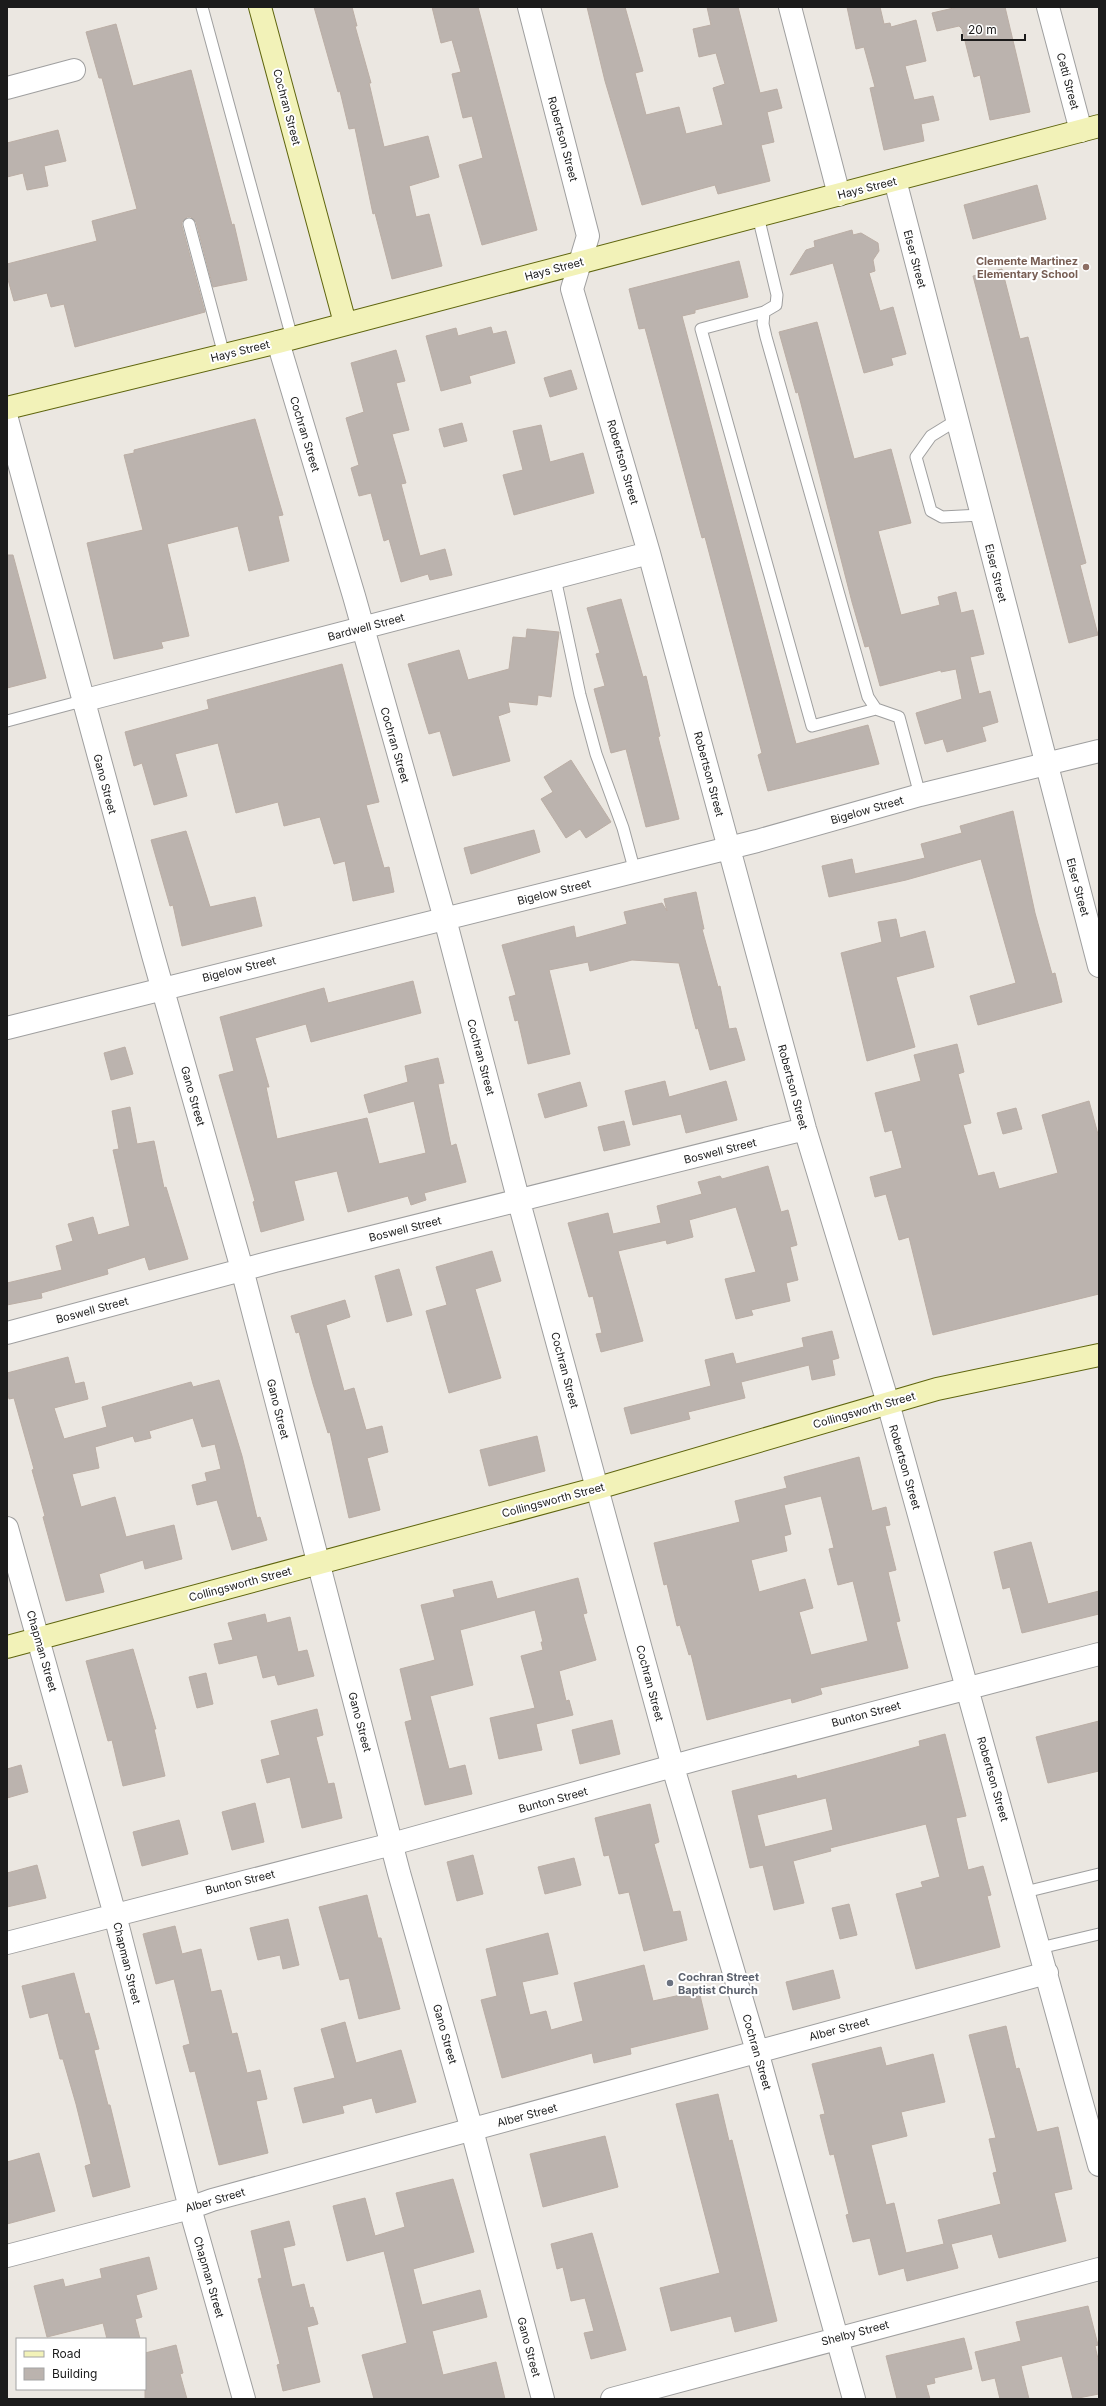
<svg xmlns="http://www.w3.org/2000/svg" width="1106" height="2406" viewBox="0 0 1106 2406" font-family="Inter,sans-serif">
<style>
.building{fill:#bbb3ae;stroke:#bbaea5;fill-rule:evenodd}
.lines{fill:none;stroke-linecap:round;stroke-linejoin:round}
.lane-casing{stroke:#9f9f9f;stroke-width:13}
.street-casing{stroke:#9f9f9f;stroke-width:24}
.secondary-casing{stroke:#5f650e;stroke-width:24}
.lane{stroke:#fff;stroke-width:11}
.street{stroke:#fff;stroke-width:22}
.secondary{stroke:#f2f2b8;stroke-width:22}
.education-dot{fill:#8d6e63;stroke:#fff;stroke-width:1.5}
.worship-dot{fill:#6b7280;stroke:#fff;stroke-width:1.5}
.labels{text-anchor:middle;stroke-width:4;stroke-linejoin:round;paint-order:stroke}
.street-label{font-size:11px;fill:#1b1b1b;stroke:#fff}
.education-label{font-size:11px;font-weight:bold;fill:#785e54;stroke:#fff;text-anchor:end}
.worship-label{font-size:11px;font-weight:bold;fill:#5b616d;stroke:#fff;text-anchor:start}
</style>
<rect width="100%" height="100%" fill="#ebe7e1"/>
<!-- building -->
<path class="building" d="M314 7H352L357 26H355L371 83H369L384 147 428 136 439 177 409 186 416 217 429 214 442 266 392 279 375 213 373 214 355 128 349 129 340 91 338 92Z
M432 7H478L537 230 482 245 459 165 483 158 472 116 463 118 452 74 461 72 452 40 441 43Z
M587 7H625L643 71 635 73 646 115 679 107 686 134 723 125 713 88 725 84 716 53 699 57 693 29 711 25 707 7H738L760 93 777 89 782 108 767 112 774 142 761 145 770 181 718 194 715 185 642 205 605 81Z
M847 7H880L884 24 890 23 891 27 916 20 926 61 905 66 914 100 933 96 939 120 921 124 924 141 884 150 870 88 875 87 864 47 856 49Z
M958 7H1005L1030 112 990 120 980 75 974 77 962 29 959 26 937 31 932 13Z
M116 24 133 86 191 70 232 225 234 224 247 280 213 287 196 222 191 217H187L182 222V226L205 312 75 347 64 304 51 307 47 293 14 301 7 276V264L97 241 92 221 137 209 102 78H99L86 32Z
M58 130 66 161 44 166 48 186 27 190 23 173 7 177V143Z
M1037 185 1046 219 973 239 964 205Z
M852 230 853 235 861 233 878 243 879 251 873 260 875 271 869 273 880 311 893 307 906 354 891 358 893 365 864 373 833 263 790 275 806 250 815 247 814 241Z
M739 261 748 297 695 310V313L682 316 796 744 868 725 879 764 768 791 758 755 762 753 705 537 702 538 645 328 639 329 629 289Z
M1002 269 1020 339 1028 337 1086 563 1080 565 1098 635 1069 643 973 276Z
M817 322 854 459 891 449 911 523 878 531 901 615 940 605 938 597 956 592 961 613 973 610 984 654 970 657 979 694 990 691 998 722 982 727 986 741 947 752 943 739 925 744 916 713 962 699 956 669 941 672V670L880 686 869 646 865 647 852 602 798 392 796 393 779 332Z
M491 327 493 334 506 331 515 363 469 376 471 383 441 391 426 336 456 328 458 336Z
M396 350 405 381 396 383 409 430 392 434 406 483 401 484 420 556 445 549 452 575 430 580 428 574 401 582 389 539 384 541 371 493 359 496 351 468 359 465 346 418 364 412 351 363Z
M571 370 577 389 550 397 544 378Z
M255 419 283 515 278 516 289 561 249 571 238 526 167 544 189 636 161 642 163 648 114 659 87 543 143 530 124 455 134 453V450Z
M462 423 467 441 444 447 439 429Z
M541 425 550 462 583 453 594 493 514 515 503 475 523 470 513 431Z
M7 555H13L46 678 7 688Z
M621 599 643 677 646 676 660 736 658 737 679 819 646 827 626 749 611 753 594 689 605 686 596 654 600 653 587 608Z
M527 629 559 632 551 697 538 695 537 705 508 702 510 712 498 716 510 761 453 776 440 731 429 734 408 664 459 650 468 680 509 669 513 637 526 638Z
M342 664 379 802 366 805 384 868 389 867 394 892 353 901 345 861 334 864 320 817 284 826 278 802 236 813 218 743 175 754 187 796 154 805 142 763 134 766 125 732 209 709 207 700Z
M571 760 611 822 586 838 580 829 566 838 541 799 553 792 544 777Z
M1013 811 1035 913 1052 974 1055 973 1062 1002 978 1025 970 996 1016 983 981 859 906 880 829 897 822 866 852 859 855 874 925 858 921 844 962 833 960 826Z
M534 830 540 852 471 874 464 848Z
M186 831 210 907 255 897 262 926 182 946 173 905 170 906 151 840Z
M696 892 704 929H702L718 987 720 986 729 1029 736 1028 745 1060 710 1070 698 1028 696 1029 679 963 632 960 590 971 588 962 549 970 570 1054 528 1064 518 1020 515 1021 509 997 516 995 502 945 574 926 576 938 627 924 624 912 662 903 667 911 664 899Z
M896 919 900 938 925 931 934 967 896 977 915 1047 867 1061 841 953 882 942 878 922Z
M413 981 421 1013 311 1042 306 1024 255 1038 269 1087H266L277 1139 367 1118 379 1164 426 1153 414 1101 369 1113 364 1095 408 1082 405 1066 438 1058 444 1083 438 1084 451 1146 456 1144 466 1182 424 1193 426 1200 411 1205 408 1196 348 1212 337 1171 294 1181 304 1220 261 1232 253 1202 255 1201 219 1075 234 1071 220 1017 324 988 328 1003Z
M957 1044 964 1072 958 1074 971 1123 963 1125 978 1176 994 1172 999 1189 1058 1173 1042 1115 1089 1101 1099 1138V1294L933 1335 909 1237 899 1240 886 1194 875 1197 870 1177 902 1168 892 1130 885 1132 875 1093 921 1081 914 1055Z
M125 1047 133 1074 111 1080 104 1053Z
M665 1081 669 1097 726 1081 737 1120 686 1133 681 1114 633 1125 625 1091Z
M580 1082 587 1106 545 1118 538 1094Z
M130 1107 137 1144 154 1141 164 1188 166 1187 188 1259 149 1270 145 1257 107 1269 108 1274 41 1293 42 1298 7 1305V1283L62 1270 56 1246 73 1241 68 1224 93 1217 98 1235 130 1226 113 1150 119 1149 112 1111Z
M1016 1108 1022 1129 1003 1134 997 1113Z
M624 1121 630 1145 604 1151 598 1127Z
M768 1166 781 1212 788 1210 797 1245 790 1247 798 1280 786 1283 790 1301 751 1310 753 1315 736 1319 725 1279 756 1272 736 1207 689 1220 693 1237 667 1244 666 1240 618 1251 643 1341 601 1352 596 1334 602 1333 593 1296 589 1297 568 1223 608 1213 613 1234 661 1223 657 1206 702 1194 698 1182 720 1176 722 1179Z
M492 1251 501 1281 475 1289 501 1378 449 1393 426 1311 447 1305 436 1267Z
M399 1269 412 1315 387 1322 375 1276Z
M345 1300 350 1317 326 1325 344 1391 354 1388 366 1430 382 1426 388 1452 367 1458 380 1510 349 1518 330 1432 328 1433 313 1384 299 1332 296 1333 291 1316Z
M832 1331 839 1358 832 1360 835 1375 812 1380 809 1365 741 1382 745 1398 688 1412 690 1419 631 1434 624 1408 711 1386 705 1360 733 1353 736 1364 804 1347 802 1338Z
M68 1357 75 1384 84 1382 88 1399 54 1408 64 1439 107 1427 102 1407 191 1382 193 1387 219 1380 242 1456 257 1518 260 1517 267 1540 232 1550 217 1500 197 1505 192 1485 207 1481 205 1473 221 1469 215 1444 202 1447 193 1418 149 1431 151 1438 135 1442 133 1436 95 1447 99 1468 72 1474 81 1507 115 1497 126 1537 174 1525 182 1559 145 1569 143 1560 99 1574 104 1592 66 1601 43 1517 45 1516 32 1470 34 1469 14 1398 9 1399 7 1390V1373Z
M537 1436 545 1471 489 1486 480 1450Z
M859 1457 872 1511 886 1507 890 1525 885 1526 896 1570 888 1572 900 1621 896 1622 908 1668 820 1688 822 1694 792 1703 791 1698 707 1720 691 1654 689 1655 680 1625 677 1626 667 1584 664 1585 654 1543 740 1522 735 1501 787 1488 784 1477ZM821 1496 834 1548 829 1549 838 1585 853 1581 868 1641 811 1655 799 1612 813 1608 805 1579 759 1592 751 1560 787 1551 784 1536 791 1534 784 1505Z
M1031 1542 1048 1604 1099 1591V1614L1022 1633 1010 1587 1003 1589 994 1552Z
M578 1578 587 1613 583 1614 596 1660 559 1671 566 1701 569 1700 573 1715 536 1724 542 1750 499 1759 490 1718 535 1708 521 1656 543 1650 541 1642H543L535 1610 460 1630 473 1685 430 1696 449 1769 465 1765 472 1794 425 1805 405 1722 412 1720 400 1669 435 1660 421 1605 455 1597 453 1590 492 1581 497 1599Z
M265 1614 267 1623 290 1617 298 1652 307 1650 314 1676 278 1685 275 1675 263 1678 257 1655 219 1664 214 1644 233 1640 228 1623Z
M133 1649 156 1729H154L165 1776 123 1786 112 1740 108 1741 86 1661Z
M206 1673 213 1704 197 1708 189 1677Z
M317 1709 323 1735 316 1737 328 1784 334 1783 342 1818 302 1828 290 1777 267 1783 261 1760 280 1755 271 1721Z
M612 1720 620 1754 580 1764 572 1730Z
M1099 1721V1771L1048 1783 1036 1737Z
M945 1734 966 1816 956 1818 968 1870 983 1866 991 1895 987 1896 1000 1947 916 1969 896 1894 923 1887 921 1882 940 1877 926 1824 830 1848 831 1851 793 1861 804 1903 774 1910 763 1865 750 1868 732 1791 796 1775 797 1779 873 1759 920 1746 919 1741ZM826 1798 833 1830 765 1847 757 1815Z
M21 1765 28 1792 7 1798V1769Z
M255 1803 264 1842 232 1850 222 1812Z
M650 1804 659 1842 654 1844 673 1912 680 1911 687 1940 644 1951 629 1892 619 1894 609 1855 604 1856 595 1818Z
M179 1820 188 1854 142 1866 133 1832Z
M473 1855 483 1894 457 1901 447 1862Z
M574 1858 581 1885 545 1894 538 1867Z
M37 1865 46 1898 7 1907V1873Z
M367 1895 378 1938H381L400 2009 359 2019 349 1978 340 1980 319 1907Z
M849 1904 857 1935 840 1939 832 1908Z
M288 1919 299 1965 283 1969 280 1955 258 1960 250 1928Z
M175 1926 182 1954 201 1949 211 1992 221 1990 232 2034 237 2033 247 2073 260 2070 267 2099 256 2101 268 2153 219 2165 195 2071 190 2072 183 2046 190 2044 174 1979 156 1984 143 1934Z
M548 1933 558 1974 522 1982 530 2015 546 2011 551 2030 583 2021 574 1983 644 1965 653 2001 699 1991 708 2029 630 2048 631 2054 594 2063 592 2053 502 2078 481 2000 497 1996 486 1949Z
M833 1970 840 1998 793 2010 786 1982Z
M74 1973 85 2014 89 2013 99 2049 94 2050 108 2105H110L130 2187 93 2197 85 2166 91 2164 76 2104 63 2059H60L48 2013 30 2018 22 1986Z
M345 2022 356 2063 401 2050 416 2102 376 2113 372 2098 342 2106 344 2113 303 2123 294 2088 335 2078 321 2029Z
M1006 2026 1016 2069 1019 2068 1037 2132 1058 2127 1072 2189 1054 2193 1066 2241 999 2258 992 2234 951 2244 958 2268 907 2281 904 2268 879 2275 870 2238 853 2242 846 2215 849 2214 834 2154 830 2155 820 2115 825 2114 812 2064 881 2047 886 2066 933 2054 945 2102 901 2112 907 2136 871 2145 886 2205 894 2203 906 2253 944 2244 938 2220 1001 2204 993 2173 997 2172 989 2139 996 2138 969 2035Z
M718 2094 729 2141 732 2140 777 2321 735 2332 731 2316 671 2331 660 2288 720 2273 676 2104Z
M605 2136 618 2187 543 2207 530 2154Z
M39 2153 55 2211 7 2224V2162Z
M453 2179 474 2252 413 2269 422 2305 480 2290 487 2317 432 2331 443 2375 496 2362 505 2399H374L362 2355 407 2343 384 2251 347 2261 333 2206 365 2198 375 2236 405 2227 396 2193Z
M289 2221 295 2245 283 2248 292 2287 304 2284 310 2308 313 2307 318 2324 307 2327 320 2382 283 2391 277 2365 280 2364 258 2279 262 2278 251 2231Z
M592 2233 626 2350 591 2359 584 2333 594 2331 585 2298 571 2301 563 2267 557 2269 551 2244Z
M149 2257 157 2289 136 2295 142 2317 135 2319 140 2339H107L103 2323 47 2337 34 2286 63 2279 65 2287 102 2278 100 2269Z
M1088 2306 1098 2345 1095 2346 1099 2363V2394L1073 2399 1062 2356 1021 2366 1029 2399H1000L995 2378 982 2381 975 2352 1021 2341 1016 2322Z
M964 2338 972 2369 934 2378 935 2383 926 2385 930 2399H897L886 2356Z
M176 2345 183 2373 180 2374 187 2399H145V2353Z"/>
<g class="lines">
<defs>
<path id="lane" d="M202 7 292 338
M758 216 777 295 776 305 764 312 763 324 766 337 868 697 876 709 899 717 920 795
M189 224 224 355
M764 312 701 329 812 726 876 709
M957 420 931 436 916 457 931 511 942 517 981 515
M555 578 580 695 596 754 623 828 635 872
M7 721 82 701
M1025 1892 1099 1874
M1040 1948 1099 1934"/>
<path id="street" d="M529 7 588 236 572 289 649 553 805 1129 888 1403 1099 2165
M790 7 839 195
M1048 7 1081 131
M7 88 74 70
M895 180 1099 966
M278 342 354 596 445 919 519 1202 673 1767 757 2051 854 2399
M7 419 153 955 242 1269 399 1873 472 2130 543 2399
M82 701 649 553
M7 1028 757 841 920 795 1099 751
M7 1333 275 1261 805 1129
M7 1528 115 1915 190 2208 244 2399
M7 1943 392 1844 698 1759 1099 1654
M7 2256 190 2208 212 2200 1047 1973
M612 2399 1099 2269"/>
<path id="secondary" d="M260 7 345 323
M7 408 278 342 1099 126
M7 1647 598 1488 937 1389 1099 1355"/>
</defs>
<!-- lane casing -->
<use href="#lane" class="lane-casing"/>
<!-- street casing -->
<use href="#street" class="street-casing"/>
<!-- secondary casing -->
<use href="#secondary" class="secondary-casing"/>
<!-- lane -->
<use href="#lane" class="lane"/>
<!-- street -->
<use href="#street" class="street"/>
<!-- secondary -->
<use href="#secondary" class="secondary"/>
</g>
<!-- markers -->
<circle class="education-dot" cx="1086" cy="267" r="4"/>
<circle class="worship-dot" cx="670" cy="1983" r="4"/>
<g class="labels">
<!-- street labels -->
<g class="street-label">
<text transform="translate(1068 81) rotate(75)" y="4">Cetti Street</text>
<text transform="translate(287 107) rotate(75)" y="4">Cochran Street</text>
<text transform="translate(563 139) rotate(75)" y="4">Robertson Street</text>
<text transform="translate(867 188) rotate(-14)" y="4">Hays Street</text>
<text transform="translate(915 259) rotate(75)" y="4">Elser Street</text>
<text transform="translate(554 269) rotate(-15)" y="4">Hays Street</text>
<text transform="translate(240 351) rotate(-14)" y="4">Hays Street</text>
<text transform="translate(305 434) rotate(73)" y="4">Cochran Street</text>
<text transform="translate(623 462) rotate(74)" y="4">Robertson Street</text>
<text transform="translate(996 573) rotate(76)" y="4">Elser Street</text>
<text transform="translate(366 627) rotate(-15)" y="4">Bardwell Street</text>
<text transform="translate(395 745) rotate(74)" y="4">Cochran Street</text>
<text transform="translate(709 774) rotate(75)" y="4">Robertson Street</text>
<text transform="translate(105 784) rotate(75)" y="4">Gano Street</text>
<text transform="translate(867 810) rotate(-16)" y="4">Bigelow Street</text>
<text transform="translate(1078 887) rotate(75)" y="4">Elser Street</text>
<text transform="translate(554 892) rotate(-14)" y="4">Bigelow Street</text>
<text transform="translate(239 969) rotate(-14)" y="4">Bigelow Street</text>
<text transform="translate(481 1057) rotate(75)" y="4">Cochran Street</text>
<text transform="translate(793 1087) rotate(75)" y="4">Robertson Street</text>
<text transform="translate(193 1096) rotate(74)" y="4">Gano Street</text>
<text transform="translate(720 1151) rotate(-14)" y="4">Boswell Street</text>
<text transform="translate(405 1229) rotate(-14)" y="4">Boswell Street</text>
<text transform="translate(92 1310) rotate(-15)" y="4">Boswell Street</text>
<text transform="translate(565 1370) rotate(75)" y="4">Cochran Street</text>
<text transform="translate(278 1409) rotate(76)" y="4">Gano Street</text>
<text transform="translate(864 1410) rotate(-16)" y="4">Collingsworth Street</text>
<text transform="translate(905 1467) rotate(74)" y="4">Robertson Street</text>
<text transform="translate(553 1500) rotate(-15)" y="4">Collingsworth Street</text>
<text transform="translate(240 1584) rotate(-15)" y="4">Collingsworth Street</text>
<text transform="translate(42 1651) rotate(74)" y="4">Chapman Street</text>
<text transform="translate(650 1683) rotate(75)" y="4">Cochran Street</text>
<text transform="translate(866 1714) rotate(-15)" y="4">Bunton Street</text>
<text transform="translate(360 1722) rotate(75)" y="4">Gano Street</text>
<text transform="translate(993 1779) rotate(74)" y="4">Robertson Street</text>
<text transform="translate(553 1800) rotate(-15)" y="4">Bunton Street</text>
<text transform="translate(240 1882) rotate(-14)" y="4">Bunton Street</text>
<text transform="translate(127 1963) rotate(76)" y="4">Chapman Street</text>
<text transform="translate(839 2029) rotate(-15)" y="4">Alber Street</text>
<text transform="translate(445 2034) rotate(74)" y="4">Gano Street</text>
<text transform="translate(757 2052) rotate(74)" y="4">Cochran Street</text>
<text transform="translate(527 2115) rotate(-15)" y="4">Alber Street</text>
<text transform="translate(215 2200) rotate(-16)" y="4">Alber Street</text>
<text transform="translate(209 2277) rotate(74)" y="4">Chapman Street</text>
<text transform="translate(855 2333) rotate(-15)" y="4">Shelby Street</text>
<text transform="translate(529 2347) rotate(75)" y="4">Gano Street</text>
</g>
<!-- education labels -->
<g class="education-label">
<text x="1078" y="265">Clemente Martinez<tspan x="1078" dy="13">Elementary School</tspan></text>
</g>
<!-- worship labels -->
<g class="worship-label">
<text x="678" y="1981">Cochran Street<tspan x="678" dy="13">Baptist Church</tspan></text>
</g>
</g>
<!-- border -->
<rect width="1106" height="2406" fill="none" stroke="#1b1b1b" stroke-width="16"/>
<!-- legend -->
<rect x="16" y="2338" width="130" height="52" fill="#ffffff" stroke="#a4a4a4"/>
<rect x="24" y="2351" width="20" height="6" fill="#f2f2b8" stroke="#a4a4a4"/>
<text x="52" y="2358" font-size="12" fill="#1b1b1b">Road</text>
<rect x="24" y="2368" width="20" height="12" fill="#bbb3ae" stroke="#a4a4a4"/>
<text x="52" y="2378" font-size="12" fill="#1b1b1b">Building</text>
<!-- scale -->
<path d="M962 34v6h63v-6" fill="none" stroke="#1b1b1b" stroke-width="2"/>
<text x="968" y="34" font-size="12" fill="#1b1b1b" stroke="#ffffff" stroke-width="3" paint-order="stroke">20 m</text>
</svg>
